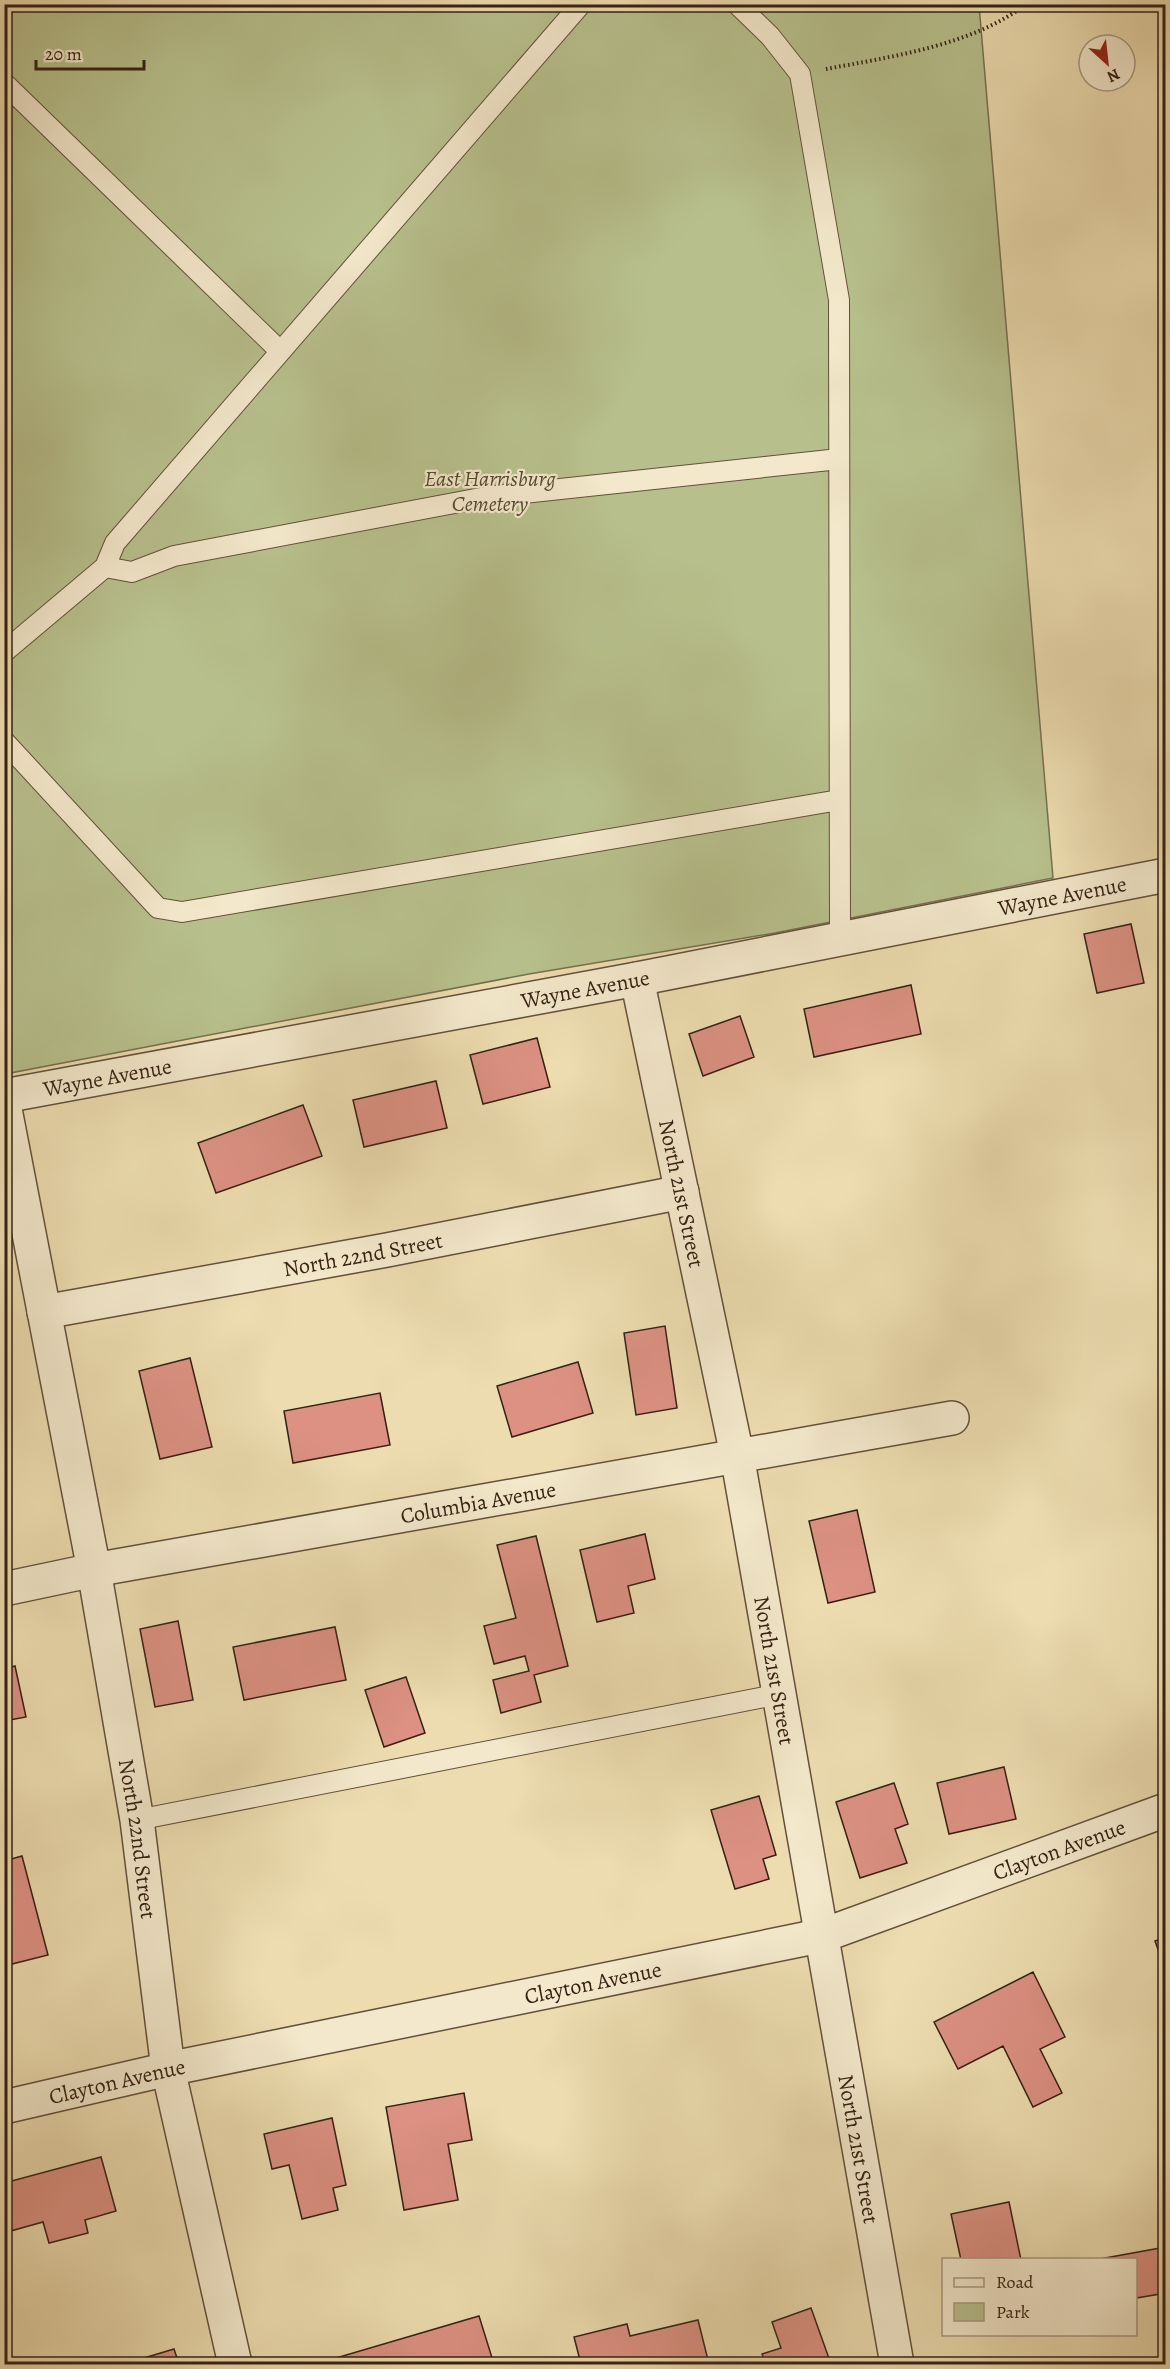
<svg xmlns="http://www.w3.org/2000/svg" width="1170" height="2369" viewBox="0 0 1170 2369" font-family="Alegreya,serif">
<style>
.green{fill:#b7c08c;stroke:#767050;stroke-width:1.5}
.building{fill:#dc9183;stroke:#352113;stroke-width:1.5}
.lines{fill:none;stroke-linecap:round;stroke-linejoin:round}
.service-casing{stroke:#63503a;stroke-width:22}
.minor-casing{stroke:#63503a;stroke-width:36}
.path{stroke:#352113;stroke-width:4;stroke-dasharray:1.5 3;stroke-linecap:butt}
.service{stroke:#f3e8cb;stroke-width:20}
.minor{stroke:#f3e8cb;stroke-width:33}
.labels{text-anchor:middle;stroke-width:4.5;stroke-linejoin:round;paint-order:stroke}
.park-label{font-size:22px;font-style:italic;fill:#564931;stroke:#f3e8cb}
.street-label{font-size:22px;fill:#352113;stroke:#f3e8cb}
</style>
<rect width="100%" height="100%" fill="#ecdcaf"/>
<filter id="stains"><feTurbulence type="fractalNoise" baseFrequency=".00333" numOctaves="4"/><feColorMatrix values="0 0 0 0 .2 0 0 0 0 .09 0 0 0 0 .02 0 0 0 .5 -.17"/></filter>
<radialGradient id="worn" r=".72"><stop offset=".6" stop-color="#630" stop-opacity="0"/><stop offset="1" stop-color="#630" stop-opacity=".3"/></radialGradient>
<!-- green -->
<path class="green" d="M5 5H979L1053 878 775 933 529 974 5 1074Z"/>
<!-- building -->
<path class="building" d="M1131 924 1144 983 1097 993 1084 934Z
M911 985 921 1034 814 1057 804 1009Z
M740 1016 754 1057 703 1076 689 1034Z
M537 1038 550 1087 483 1104 470 1055Z
M436 1081 447 1128 364 1147 353 1100Z
M303 1105 322 1156 216 1193 198 1143Z
M665 1326 677 1408 636 1415 624 1333Z
M190 1358 212 1447 160 1459 139 1371Z
M578 1362 593 1413 512 1437 497 1386Z
M380 1393 390 1445 293 1463 284 1411Z
M857 1510 875 1592 828 1603 809 1521Z
M645 1534 655 1579 628 1586 634 1613 597 1622 580 1550Z
M536 1536 568 1666 534 1675 541 1702 501 1713 493 1680 529 1671 525 1656 494 1664 484 1626 516 1618 497 1545Z
M178 1621 193 1700 155 1707 140 1629Z
M335 1627 346 1680 244 1700 233 1647Z
M15 1666 26 1717 4 1721V1669Z
M406 1677 425 1733 384 1747 365 1690Z
M1004 1767 1016 1819 949 1834 937 1783Z
M894 1783 908 1824 895 1829 907 1863 860 1878 836 1802Z
M759 1796 776 1855 763 1859 769 1879 735 1889 711 1810Z
M22 1856 48 1955 8 1965 4 1952V1861Z
M1166 1937V1972L1155 1941Z
M1033 1972 1065 2037 1040 2049 1062 2093 1033 2107 1003 2046 958 2069 934 2022Z
M464 2093 472 2140 448 2144 458 2200 404 2210 386 2107Z
M332 2118 346 2185 333 2188 338 2210 302 2219 289 2165 272 2169 264 2134Z
M101 2157 116 2211 85 2220 88 2233 49 2243 43 2222 7 2232 4 2223V2183Z
M1009 2202 1021 2260H961L951 2214Z
M1166 2247V2293L1136 2298V2260H1094Z
M811 2308 831 2364H766L762 2354 781 2348 772 2322Z
M479 2316 493 2361 482 2364H338L336 2358Z
M698 2320 709 2364H581L574 2337 627 2324 630 2336Z
M174 2349 179 2364H124Z"/>
<g class="lines">
<defs>
<path id="service" d="M737 4 770 36 800 74 839 300 840 938
M4 83 280 351
M105 567 132 572 174 556 486 497 839 459
M4 652 105 567 115 543 581 4
M4 741 158 908 182 912 839 800
M137 1820 780 1694"/>
<g id="minor">
<path id="s1" d="M637 979 737 1455 897 2364"/>
<path id="s2" d="M4 1096 637 979 1166 875"/>
<path id="s3" d="M4 1104 94 1570 137 1820 168 2069 235 2364"/>
<path id="s4" d="M44 1312 387 1250 682 1192"/>
<path id="s5" d="M4 1589 94 1570 952 1418"/>
<path id="s6" d="M4 2107 168 2069 824 1935 1166 1810"/>
</g>
</defs>
<!-- service casing -->
<use href="#service" class="service-casing"/>
<!-- minor casing -->
<use href="#minor" class="minor-casing"/>
<!-- path -->
<path class="path" d="M826 69C890 57 974 45 1026 4"/>
<!-- service -->
<use href="#service" class="service"/>
<!-- minor -->
<use href="#minor" class="minor"/>
</g>
<g class="labels">
<!-- park labels -->
<g class="park-label">
<text x="490" y="486">East Harrisburg<tspan x="490" dy="25">Cemetery</tspan></text>
</g>
<!-- street labels -->
<g class="street-label">
<text dy="8" stroke="none"><textPath href="#s2" startOffset="1077">Wayne Avenue</textPath></text>
<text dy="8" stroke="none"><textPath href="#s2" startOffset="591">Wayne Avenue</textPath></text>
<text dy="8" stroke="none"><textPath href="#s2" startOffset="105">Wayne Avenue</textPath></text>
<text dy="8" stroke="none"><textPath href="#s1" startOffset="219">North 21st Street</textPath></text>
<text dy="8" stroke="none"><textPath href="#s4" startOffset="324">North 22nd Street</textPath></text>
<text dy="8" stroke="none"><textPath href="#s5" startOffset="482">Columbia Avenue</textPath></text>
<text dy="8" stroke="none"><textPath href="#s1" startOffset="705">North 21st Street</textPath></text>
<text dy="8" stroke="none"><textPath href="#s3" startOffset="747">North 22nd Street</textPath></text>
<text dy="8" stroke="none"><textPath href="#s6" startOffset="1088">Clayton Avenue</textPath></text>
<text dy="8" stroke="none"><textPath href="#s6" startOffset="602">Clayton Avenue</textPath></text>
<text dy="8" stroke="none"><textPath href="#s6" startOffset="116">Clayton Avenue</textPath></text>
<text dy="8" stroke="none"><textPath href="#s1" startOffset="1191">North 21st Street</textPath></text>
</g>
</g>
<!-- margin -->
<rect width="1170" height="2369" fill="none" stroke="#ecdcaf" stroke-width="24"/>
<rect x="6" y="6" width="1158" height="2357" fill="none" stroke="#352113" stroke-width="3"/>
<rect x="12" y="12" width="1146" height="2345" fill="none" stroke="#352113" stroke-width="1.5"/>
<!-- legend -->
<rect x="942" y="2258" width="195" height="78" fill="#f3e8cb" stroke="#a79881" stroke-width="1.5"/>
<rect x="954" y="2278" width="30" height="9" fill="#f3e8cb" stroke="#a79881" stroke-width="1.5"/>
<text x="996" y="2288" font-size="18" fill="#352113">Road</text>
<rect x="954" y="2303" width="30" height="18" fill="#b7c08c" stroke="#a79881" stroke-width="1.5"/>
<text x="996" y="2318" font-size="18" fill="#352113">Park</text>
<!-- north arrow -->
<g transform="translate(1107 63) rotate(153)"><circle r="28" fill="#f3e8cb" stroke="#a79881" stroke-width="1.5"/>
<path d="M0-4.5L10 22L0 15L-10 22Z" fill="#8f2418"/>
<text y="-9" font-size="16" font-weight="bold" text-anchor="middle" fill="#352113">N</text>
</g>
<!-- scale -->
<path d="M36 60v9h108v-9" fill="none" stroke="#352113" stroke-width="3"/>
<text x="45" y="60" font-size="18" fill="#352113" stroke="#f3e8cb" stroke-width="4.5" paint-order="stroke">20 m</text>
<rect width="100%" height="100%" filter="url(#stains)"/>
<rect width="100%" height="100%" fill="url(#worn)"/>
</svg>
